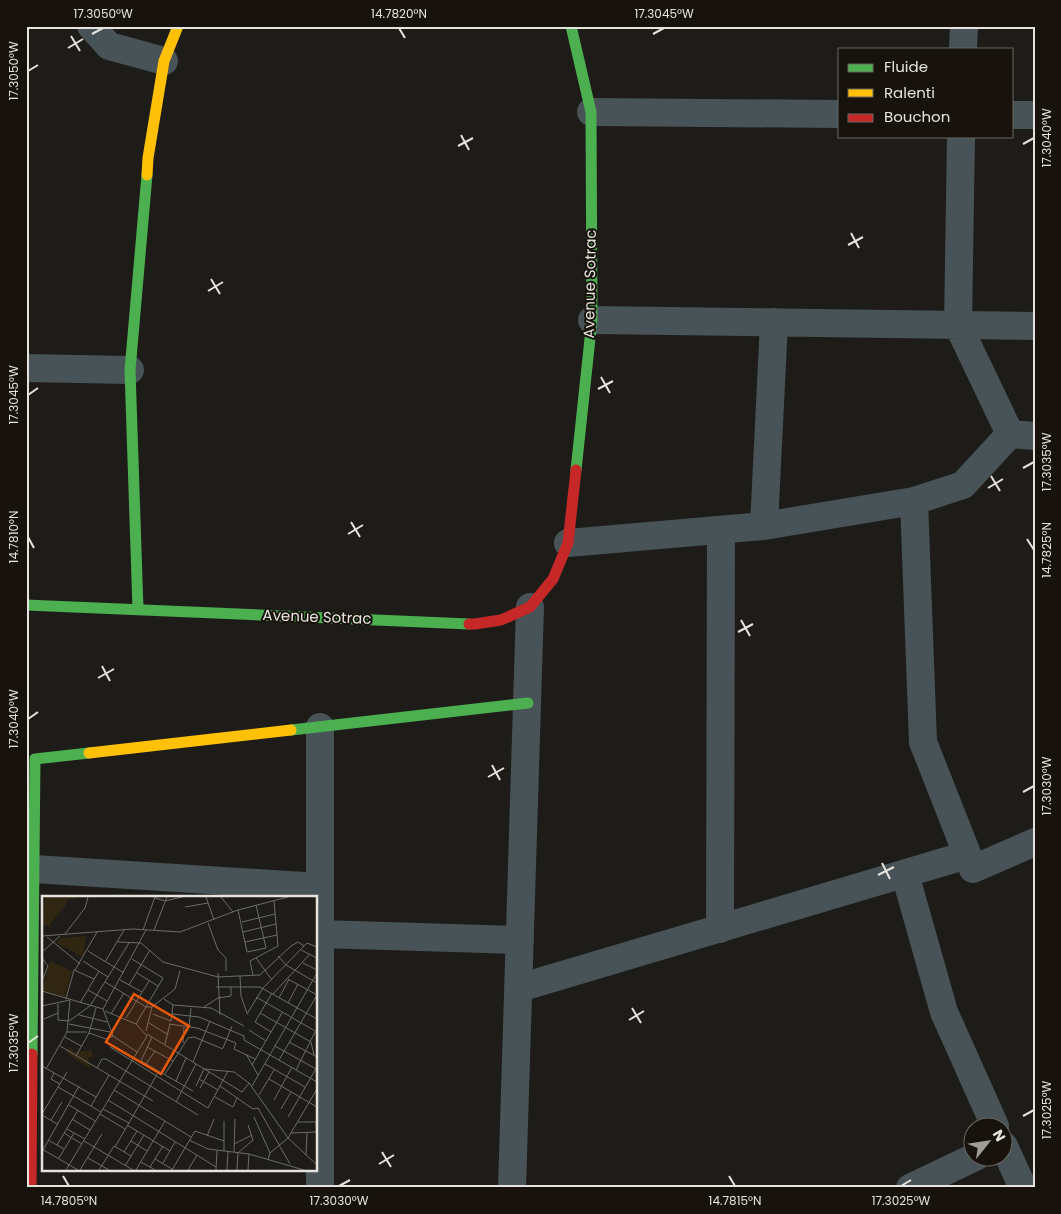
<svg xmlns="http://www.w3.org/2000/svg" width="1061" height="1214" viewBox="0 0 1061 1214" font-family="Poppins,sans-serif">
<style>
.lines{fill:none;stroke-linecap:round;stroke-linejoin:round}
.street{stroke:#475357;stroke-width:28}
.fast{stroke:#4caf50;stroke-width:11}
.slow{stroke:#ffc107;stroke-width:11}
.jam{stroke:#c62828;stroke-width:11}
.ticks{fill:none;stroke:#e6e3de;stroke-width:2}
.labels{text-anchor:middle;stroke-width:4;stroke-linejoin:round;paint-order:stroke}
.street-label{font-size:15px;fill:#e6e3de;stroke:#17130c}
.inset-road{fill:none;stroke:#6d6c67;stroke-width:1}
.view{fill:#e8590c;fill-opacity:0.15;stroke:#e8590c;stroke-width:2.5}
.inset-edge{fill:none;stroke:#e6e3de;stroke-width:2.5}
.neatline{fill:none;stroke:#e6e3de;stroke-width:2}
.ticks-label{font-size:12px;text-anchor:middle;fill:#e6e3de}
</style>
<rect width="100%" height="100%" fill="#1d1c18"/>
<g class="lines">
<!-- street -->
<path class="street" d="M91 26 109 46 164 61
M963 49 964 26
M591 112 840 114
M1012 115H1035
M961 136 958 325 1010 434
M592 320 1035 326
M26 368 130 370
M1010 434 1035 436
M914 501 923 742 973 869 1035 842
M764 526 774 322
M568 543 764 526 914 501 963 485 1010 434
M34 869 320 887
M905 874 944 1012 995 1126
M720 929 721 530
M320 934 520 940
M519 988 967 855
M1004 1146 1023 1188
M320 1188V727
M512 1188 530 607
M910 1188 977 1156"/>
<!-- fast -->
<path class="fast" d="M571 26 591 112 592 320 576 470
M26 605 469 624
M138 609 130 370 147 175
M291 730 528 703
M32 1054 35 759 89 753"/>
<!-- slow -->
<path class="slow" d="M147 175 148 158 164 61 178 26
M89 753 291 730"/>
<!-- jam -->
<path class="jam" d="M469 624H475L501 620 530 607 553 579 568 543 576 470
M31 1188 32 1054"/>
</g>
<!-- ticks -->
<path class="ticks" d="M399 28 405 38M92 34 103 28M653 34 664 28M71 36 80 51M68 48 83 39M28 71 38 65M461 135 469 150M1023 144 1034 138M458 146 473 138M851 233 859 248M848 245 863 237M211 279 220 294M208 291 223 282M601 377 610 393M598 389 613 381M28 395 38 388M1023 468 1034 462M991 476 1000 491M988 488 1003 479M351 522 360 537M348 534 363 525M28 537 34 548M1027 539 1034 550M741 620 750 636M738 632 753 624M102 666 110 681M98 678 114 669M28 719 38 712M492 765 500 780M488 777 504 768M1023 792 1034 786M882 863 890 879M878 875 894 867M632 1008 641 1023M629 1020 644 1011M28 1043 38 1036M1023 1116 1034 1110M382 1152 391 1167M379 1164 394 1155M63 1176 69 1186M729 1176 735 1186M339 1186 350 1180M901 1186 911 1180"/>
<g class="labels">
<!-- street labels -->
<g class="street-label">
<text transform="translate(590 284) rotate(-89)" y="5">Avenue Sotrac</text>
<text transform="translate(317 617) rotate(2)" y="5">Avenue Sotrac</text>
</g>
</g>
<!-- overview -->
<g transform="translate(42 896)">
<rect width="275" height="275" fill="#1d1c18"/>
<path d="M3 1H35V2L24 4V9L8 28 9 31 0 29ZM28 150 32 156 49 154 52 163 48 161 46 164 49 173 29 160 25 156Z" fill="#302611"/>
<path d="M44 40 41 61 15 47 19 42Z" fill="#302611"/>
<path d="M8 65 30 75 23 101 0 94Z" fill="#302611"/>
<path class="inset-road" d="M164 1 172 24M179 1 191 16M113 2 123 5 140 1M214 9 224 52M143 11 166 7M196 14 205 56 224 52M200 26 233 18M166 27 176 54 184 62V75M101 34 113 1M112 34 125 1M201 36 234 28M23 38 43 12 46 1M0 40 91 33 138 36 196 14 246 1M5 41 38 68M76 46 99 47 121 66 176 81 218 79 249 50 256 46 262 50M203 46 235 39M259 54 275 62M46 55 82 77M0 56 18 40M236 60 244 69 275 87M0 62 6 70 0 85M214 62 230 84M90 63 121 82 94 128M41 65 66 81M63 66 82 34M261 67 275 74M33 74 55 36M95 77 116 90M176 77 178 119M211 79 208 65 236 50 232 5M198 80 199 100 205 117M78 84 100 96M63 86 104 111H110M87 89 108 54M174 91H218L275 123M46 94 65 105M0 95 61 113 71 140 95 156M231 98 268 58M214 101 275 136M237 102 247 83M24 103 32 74 52 83M122 103 131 109 169 112 202 130M38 107 57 75M246 107 256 88M16 108V124L27 125 48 110 87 47M0 110 28 104 25 136 4 173M110 111 133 93 138 75M162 111 176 102 189 100V91M61 113 104 34M218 117 269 146 272 159M69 118 82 97M111 118 129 125 131 109M130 118 157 121 202 140V144L275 186M205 118 221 92 265 47 275 51M37 119 65 126M84 122 107 85M2 123 16 117M107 127 125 138M27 128 68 136M127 128 155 132 194 147 192 153 213 163M147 131 149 112M207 134 224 145M104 135 110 111M25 136H45M229 136 213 126 230 97M47 137 64 143 71 140M105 138 200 196 207 187M23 141 39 150M110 141 99 165 151 195M247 146 275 161M141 147 142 131M123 148 128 128M18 150 111 205M233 150 274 173M68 151 166 212 186 175M105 151 131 165M181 152 190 130M204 158 216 179M34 160 47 137 54 112M237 164 275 99 246 83M151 166 168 125M104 168 113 155M223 168 263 191M210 169 240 117M0 170 54 201M55 172 60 163H64L156 219M162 173 192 176 207 187 246 242 275 269M254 174 273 136M12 177 9 183 18 188M123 178 146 142 152 141 181 153M157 183 176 194M227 183 275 211M134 185 144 162M154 190 162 173M178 190 211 213 216 212 248 268M210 190 275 77M16 191 59 216M158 192 167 176M72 194 149 241M217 199 232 174M173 201 191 211 195 202M66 204 174 271M232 204 250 171M134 206 154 168M27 209 53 225M49 210 67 179M61 213 87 227M239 213 249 196M0 218 25 176M58 218 83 233M0 219 15 228M212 221 228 257M246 221 275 171M30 223 48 234M9 224 20 206M256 226H275M274 226 275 255M85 229 128 255M25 233 43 243M22 237 40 248M249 237 274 236M165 240 172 223M6 244 22 253M147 244 166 253 207 258 262 274M42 245 91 274M89 245 105 255M192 248 210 239M15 249 36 214M73 251 117 175M0 253 36 274M1 254 37 190M182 255V225M82 256 95 235M192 256 193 223M197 256 211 244 206 229M264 259 265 236M17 262 32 237M46 262 67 274M113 263 130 273M226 263 228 257 246 242 275 193M99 266 113 274M121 267 133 246M83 270 102 239M108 271 121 250M24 274 105 140 94 128 63 115M38 274 60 238M57 274 72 250 89 260M94 274 123 225M130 274 153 235 182 245M146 274 155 259M174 274 175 255M185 274 186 255M195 274 196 256M206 274 207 258"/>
<path class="view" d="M92 98 147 130 119 178 64 146Z"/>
<rect width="275" height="275" class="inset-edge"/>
</g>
<!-- border -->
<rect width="1061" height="1214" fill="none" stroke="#17130c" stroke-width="55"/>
<!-- legend -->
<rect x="838" y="48" width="175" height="90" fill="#17130c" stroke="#6a6660"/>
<rect x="848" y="64" width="25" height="8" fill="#4caf50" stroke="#6a6660"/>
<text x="884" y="72" font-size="15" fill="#e6e3de">Fluide</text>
<rect x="848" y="89" width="25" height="8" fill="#ffc107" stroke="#6a6660"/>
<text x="884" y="98" font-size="15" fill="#e6e3de">Ralenti</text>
<rect x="848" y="114" width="25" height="8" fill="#c62828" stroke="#6a6660"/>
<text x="884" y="122" font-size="15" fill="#e6e3de">Bouchon</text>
<!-- north arrow -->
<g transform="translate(988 1142) rotate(60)"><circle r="24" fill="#17130c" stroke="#6a6660"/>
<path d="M0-4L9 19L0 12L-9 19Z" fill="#a09d99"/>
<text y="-8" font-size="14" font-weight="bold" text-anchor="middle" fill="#e6e3de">N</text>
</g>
<rect x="28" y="28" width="1006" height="1158" class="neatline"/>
<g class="ticks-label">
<text x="103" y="18">17.3050°W</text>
<text x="399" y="18">14.7820°N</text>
<text x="664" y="18">17.3045°W</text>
<text transform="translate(14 71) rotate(-90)" y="4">17.3050°W</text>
<text transform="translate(1047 138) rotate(-90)" y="4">17.3040°W</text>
<text transform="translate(14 395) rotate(-90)" y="4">17.3045°W</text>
<text transform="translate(1047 462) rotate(-90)" y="4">17.3035°W</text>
<text transform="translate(14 537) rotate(-90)" y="4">14.7810°N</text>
<text transform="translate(1047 550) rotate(-90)" y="4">14.7825°N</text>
<text transform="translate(14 719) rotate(-90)" y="4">17.3040°W</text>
<text transform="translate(1047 786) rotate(-90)" y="4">17.3030°W</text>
<text transform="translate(14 1043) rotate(-90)" y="4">17.3035°W</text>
<text transform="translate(1047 1110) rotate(-90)" y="4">17.3025°W</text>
<text x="69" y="1205">14.7805°N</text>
<text x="339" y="1205">17.3030°W</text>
<text x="735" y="1205">14.7815°N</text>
<text x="901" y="1205">17.3025°W</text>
</g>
</svg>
